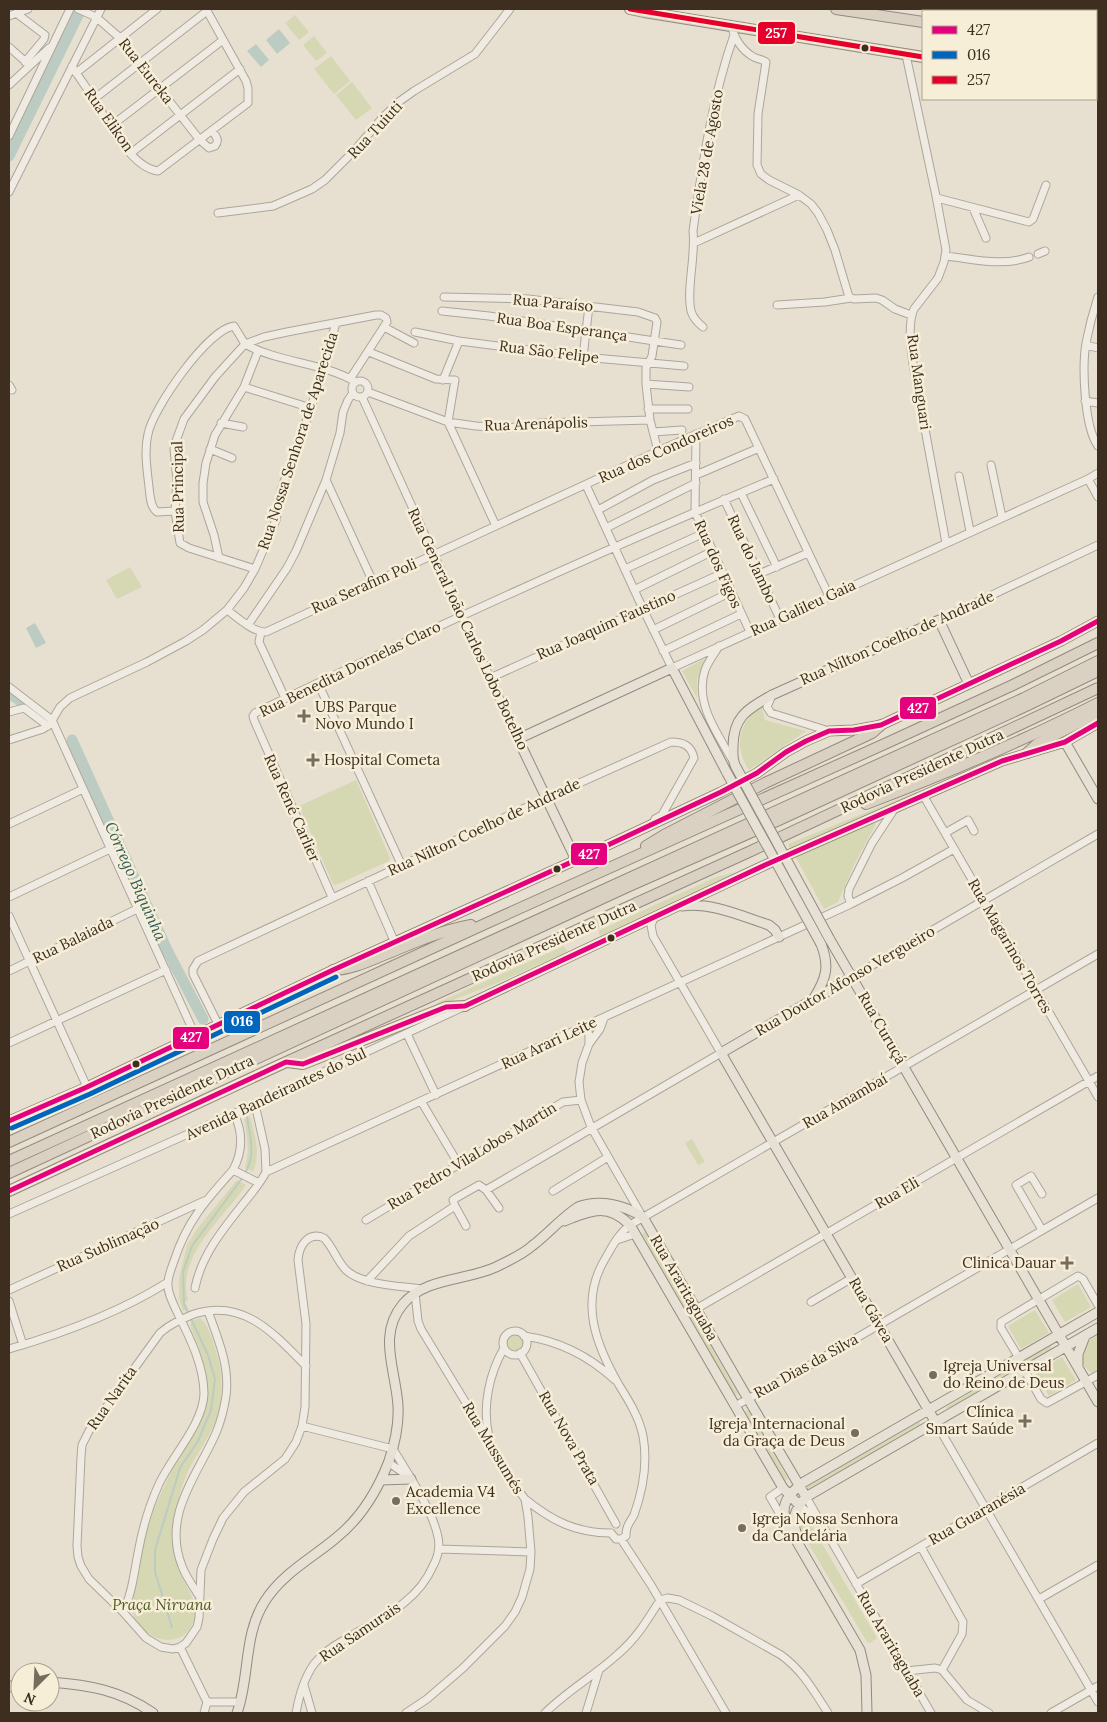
<svg xmlns="http://www.w3.org/2000/svg" width="1107" height="1722" viewBox="0 0 1107 1722" font-family="Lora,serif">
<style>
.green{fill:#d6d7b3}
.water{fill:#bcccc2}
.lines{fill:none;stroke-linecap:round;stroke-linejoin:round}
.stream{stroke:#bcccc2;stroke-width:2}
.river{stroke:#bcccc2;stroke-width:11}
.minor-casing{stroke:#ada599;stroke-width:9}
.major-casing{stroke:#928b80;stroke-width:11}
.highway-casing{stroke:#928b80;stroke-width:12}
.minor{stroke:#efebe3;stroke-width:7}
.major{stroke:#e6e1d4;stroke-width:9}
.highway{stroke:#dad1c2;stroke-width:10}
.major-bridge-casing{stroke:#928b80;stroke-width:11;stroke-linecap:butt}
.major-bridge{stroke:#e6e1d4;stroke-width:9}
.bus-1-casing{stroke:#f7eed8;stroke-width:9}
.bus-2-casing{stroke:#f7eed8;stroke-width:9}
.bus-3-casing{stroke:#f7eed8;stroke-width:9}
.bus-1{stroke:#e5007d;stroke-width:5}
.bus-2{stroke:#0065bd;stroke-width:5}
.bus-3{stroke:#e4002b;stroke-width:5}
.bus-dot{fill:#3d2e20;stroke:#f7eed8;stroke-width:2}
.poi-dot{fill:#786c5e;stroke:#f7eed8;stroke-width:2}
.labels{text-anchor:middle;stroke-width:5;stroke-linejoin:round;paint-order:stroke}
.street-label{font-size:15px;fill:#3d2e20;stroke:#f7eed8}
.poi-label{font-size:15px;fill:#3d2e20;stroke:#f7eed8;text-anchor:start}
.park-label{font-size:15px;font-style:italic;fill:#4d5a26;stroke:#f7eed8}
.water-label{font-size:16px;font-style:italic;fill:#2f5d5a;stroke:#f7eed8}
.line-badge{stroke:#f7eed8;stroke-width:2}
.badge-label{font-size:14px;text-anchor:middle;font-weight:bold;fill:#fff}
</style>
<rect width="100%" height="100%" fill="#e7e0d1"/>
<!-- green -->
<path class="green" d="M295 15 309 32 299 40 285 23Z
M314 36 327 53 316 61 303 45Z
M331 56 350 81 334 94 314 69Z
M352 82 372 108 356 120 336 95Z
M130 567 142 587 117 599 106 580Z
M706 658 697 679V698L682 671Z
M761 705 765 720 806 731 749 770C733 746 739 723 761 705Z
M356 780 390 858 389 861 336 885 333 884 299 806Z
M916 792H920L790 848 788 844Z
M874 823 875 826 855 863 838 902 824 909 795 856Z
M736 872 600 936 598 931 716 877Z
M564 946 567 952 497 983 435 1007 434 1006 439 1002Z
M250 1116C255 1137 261 1151 253 1172L245 1167C250 1151 247 1135 244 1119Z
M692 1139 705 1162 698 1165 685 1143Z
M237 1180 246 1185C224 1218 176 1255 188 1300L185 1302 188 1309 183 1311 179 1298V1278L187 1245 197 1229Z
M645 1232 738 1394 735 1395 642 1234Z
M1078 1284 1091 1307 1065 1322 1052 1300Z
M1035 1310 1049 1333 1021 1349 1008 1326Z
M200 1318C208 1324 212 1339 215 1348 225 1376 224 1407 210 1433 197 1457 185 1470 179 1498 174 1520 173 1545 178 1566 182 1584 201 1601 194 1620 181 1658 131 1635 132 1605L143 1542 154 1508 207 1396C209 1370 199 1348 190 1325L192 1321Z
M506 1343a9 9 0 1 1 18 0a9 9 0 1 1-18 0Z
M1098 1334V1371L1093 1374C1074 1362 1081 1343 1098 1334Z
M1050 1346 1052 1349 948 1410 946 1407Z
M1062 1357 1076 1380 1049 1396 1035 1373Z
M748 1410 784 1472 788 1479 785 1481 745 1412Z
M919 1422 921 1425 808 1490 806 1487Z
M802 1516H806L877 1638 870 1643 867 1642 805 1538C802 1531 798 1522 802 1516Z"/>
<!-- water -->
<path class="water" d="M1024 9H1098V20H1096V11H1040Z
M279 29 290 43 277 54 266 40Z
M256 44 269 60 261 67 247 51Z
M35 623 46 643 36 648 26 628Z"/>
<g class="lines">
<!-- stream -->
<path class="stream" d="M245 1173C256 1155 250 1135 247 1117
M172 1627 155 1572V1550L180 1468 198 1441 211 1410 215 1379 208 1355 184 1304 183 1272 192 1246 243 1177"/>
<!-- river -->
<path class="river" d="M9 156 81 9
M9 693 42 716
M72 740 167 950 203 1019"/>
<defs>
<path id="minor" d="M78 9 96 17 120 38 199 139 209 148 215 146C220 140 216 136 212 131
M16 13 45 35 44 39 25 62
M9 16 28 9
M732 27C734 38 742 50 752 56 756 59 762 59 766 62L758 114 757 165 761 174 769 180 799 195 811 204 818 213 827 230 835 250 849 297 854 299 876 298 882 300 895 309 911 315
M9 47 27 63
M906 55 936 196 946 250 944 262 938 278 914 309C903 333 919 392 923 419 931 460 938 501 946 543
M72 66C79 78 87 88 94 99 107 120 131 168 158 171L248 103V88L246 81 206 9
M76 73 157 9
M9 85 49 48
M94 99 207 11
M111 126 223 40
M9 136 70 9
M131 153 240 69
M9 192 101 9
M937 198 1029 222 1033 219 1046 185
M973 208 986 238
M218 213 273 206 312 189 325 180 355 150 383 117 400 101 414 91 475 54 510 9
M694 243 799 195
M1038 254 1045 251
M946 256C974 259 1002 267 1029 257
M444 297 528 299 638 312 655 318 657 322 652 356 646 368V384L650 420 658 451
M1098 297C1093 312 1089 327 1086 343 1082 366 1084 427 1098 446
M777 305 825 302 851 298
M442 311 489 316 681 345
M384 327 414 343
M703 327C698 323 693 318 691 311 686 289 696 256 693 231 702 166 712 98 734 35
M415 332 459 341 583 357 684 366
M245 344C279 363 322 362 356 382
M1086 345 1098 348
M369 352 436 379 455 380 448 422 496 526
M583 357 589 306
M443 380 459 341
M352 389a8 8 0 1 1 16 0a8 8 0 1 1-16 0Z
M646 384 689 387
M9 385 12 390
M244 387 311 408
M368 392 448 422 476 426 508 428 541 423 650 420
M362 397 518 739
M1085 401 1098 403
M648 409H688
M221 423 243 427
M653 432 682 430
M696 434 695 512 750 632
M210 449 232 458
M991 465 1002 517
M696 475 759 448
M959 476 970 531
M1088 479 1098 497
M326 480 373 582
M586 485 643 609 672 668 1088 479 1098 473
M741 493 777 567
M724 499 780 619
M598 510 653 480 696 463
M175 511 157 512C150 507 150 495 149 487 147 469 144 451 148 434 153 408 208 329 234 326L245 344
M606 528 696 483
M219 558 214 535 203 502V483L206 463 215 435 244 387 258 351
M255 569 189 548 180 543 175 511 177 481 174 449 176 441 184 419 215 377 245 344 264 337 287 332 376 315H381L386 318 387 322 350 379
M625 569 704 533
M759 574 808 553
M634 590 713 551
M227 610C237 617 252 632 266 632L658 451 739 416 745 419 829 596
M939 620 1098 545
M248 625 287 568 296 551 326 480 340 433 343 412 348 400 353 393
M653 630 731 592
M261 632 259 642 285 698
M719 646C714 654 708 662 705 670 694 703 718 734 733 761
M663 651 741 614
M490 678 723 573
M318 683 402 866
M9 687 52 720 195 1035
M772 695 767 707 771 713 829 731
M9 712 24 708 48 726
M9 740 43 729 50 724 60 707 70 698 147 662 186 641 203 630 227 610 244 588 255 569 276 520 281 490 311 408 336 323
M923 795 1098 1097
M9 824 83 789
M945 833 968 820 974 831
M368 881 395 943
M9 897 110 849
M332 897 254 720 253 716 255 713C426 631 598 552 774 479
M851 904 848 896 849 889 872 843 895 808
M9 916 87 1087
M9 971 137 909
M852 977 1098 834
M604 1018 600 1029 589 1044 582 1063 579 1082 581 1100 591 1127 642 1216
M218 1024 193 974V969L198 961 546 798 671 742C683 742 691 745 694 758L662 815 655 819 653 823
M586 1026 589 1035V1044
M407 1034 436 1095
M9 1043 166 970
M421 1101 459 1165
M255 1104 265 1149 266 1172
M233 1170 259 1183
M486 1190 499 1208
M553 1191 608 1157
M1042 1194 1031 1176 1016 1185 1042 1230
M455 1206 466 1226
M9 1214 235 1113 461 1008
M366 1220 563 1102 581 1100
M617 1240 635 1234
M367 1281 409 1236 455 1206 453 1200 456 1198 479 1185 486 1190 721 1053 653 936 651 925 655 916
M195 1288C201 1256 223 1229 243 1204 251 1194 260 1184 266 1172L851 904 902 878 954 849
M9 1290 204 1201
M9 1301 23 1345
M811 1302 852 1278
M696 1309 1098 1076
M503 1343a12 12 0 1 1 24 0a12 12 0 1 1-24 0Z
M524 1336C560 1341 589 1356 615 1380
M9 1349C64 1333 119 1313 168 1282
M520 1353 616 1524
M1019 1358 1001 1328V1322L1078 1276 1083 1279 1098 1305
M306 1366C274 1334 244 1298 194 1314 182 1319 170 1324 160 1333L89 1431 82 1445 81 1457 77 1546 78 1557 81 1566 89 1579 123 1612 146 1638 161 1647 173 1649 180 1647 186 1643 197 1627 199 1618 201 1570 213 1539 223 1518 244 1492 285 1459 296 1442 302 1426 305 1407 306 1324 298 1260C299 1246 308 1231 324 1238 333 1247 337 1261 346 1270 361 1285 401 1286 421 1289
M1025 1371 1041 1399 1047 1403 1098 1375
M735 1406 796 1373 1098 1198
M936 1423 1098 1702
M489 1437C482 1407 489 1374 504 1348
M388 1462 409 1477
M783 1488 770 1497 784 1521
M806 1497 931 1713
M525 1499C552 1521 576 1533 611 1533
M799 1505 818 1521
M611 1533 616 1539H621L626 1536C626 1533 626 1531 627 1528 628 1524 632 1519 634 1515 643 1490 648 1464 643 1436 639 1417 629 1401 619 1385 596 1345 579 1302 605 1259 612 1247 618 1234 630 1225L1098 954
M621 1539 651 1585 726 1713
M921 1547 963 1622 962 1634 942 1670
M439 1549 531 1552
M856 1584 1098 1443
M199 1596C193 1586 186 1577 182 1566 162 1515 197 1476 216 1433 221 1421 224 1409 226 1396 230 1366 218 1339 208 1311
M1039 1599 1098 1565
M123 1612C132 1594 134 1573 138 1553 142 1530 149 1506 159 1484 172 1456 203 1424 204 1394 204 1365 189 1336 177 1312 173 1303 167 1292 168 1283 168 1276 172 1267 174 1261 187 1221 206 1200 233 1170 243 1151 243 1132 234 1114
M180 1647 207 1702 204 1713
M906 1671 935 1668 942 1670 967 1700 989 1713
M304 1685 312 1713
M207 1702H240
M296 1713C299 1696 304 1678 314 1664 322 1654 333 1646 344 1640 377 1620 417 1604 433 1566 438 1557 440 1547 438 1537 433 1511 407 1472 393 1449L302 1426
M406 1713 427 1699 463 1668 505 1626 515 1612 522 1597 530 1569 531 1552 528 1517 525 1499 509 1478 491 1444 421 1329 418 1321 415 1293
M545 1713C567 1691 594 1676 617 1655 636 1639 647 1621 660 1600L668 1598 679 1600 712 1616 781 1655C802 1670 814 1691 828 1713
M586 1713 599 1670
M1051 1713 1098 1686"/>
<path id="major" d="M1065 742 1098 799
M736 767C732 760 733 754 733 747 733 716 748 709 772 695L939 620 969 684
M576 860 518 739 672 668 727 773
M682 906C712 902 741 916 769 925L775 930 779 937
M829 938 1098 1402
M852 977 721 1053 936 1423
M814 998C826 979 830 966 821 944
M465 1006 765 865 1002 761 1065 742 1098 723
M9 1121 87 1087 333 970 576 860 721 792 757 773 786 752 806 741 829 731 854 730 881 725 1061 641 1098 621
M564 1221C590 1211 607 1202 630 1225L783 1488 799 1505
M1078 1367V1354L1085 1336
M381 1480 411 1479
M797 1535C791 1519 795 1509 806 1497L1098 1328
M50 1682C89 1685 120 1690 153 1713
M9 1687 20 1683
M237 1713C250 1677 243 1635 265 1601 283 1573 311 1559 336 1538 361 1518 377 1492 389 1461 395 1443 399 1425 398 1406 396 1370 377 1335 403 1304 426 1277 466 1281 496 1267 508 1261 522 1255 532 1246 548 1234 561 1218 578 1207 600 1199 624 1205 643 1217L744 1392 806 1497
M867 1713 866 1675 860 1650 786 1523C780 1504 788 1494 804 1482L1098 1312"/>
<path id="highway" d="M630 9 644 12 923 57
M836 9 923 22
M1096 47H1098
M1096 65 1098 66
M1096 81 1098 82
M1027 753 1037 744 1098 713
M866 804C945 774 1023 741 1098 703
M646 846 664 835 765 783 872 733 881 725
M333 970C352 970 371 960 389 953 415 942 443 930 471 925
M287 1062 303 1064 446 1007 465 1006
M9 1142 487 923 889 742 1013 685 1098 643
M9 1161 1024 698 1098 661
M9 1173 627 887 779 820 1028 705 1098 671
M9 1191 273 1068 751 851 1098 688"/>
</defs>
<!-- minor casing -->
<use href="#minor" class="minor-casing"/>
<!-- major casing -->
<use href="#major" class="major-casing"/>
<!-- highway casing -->
<use href="#highway" class="highway-casing"/>
<!-- minor -->
<use href="#minor" class="minor"/>
<!-- major -->
<use href="#major" class="major"/>
<!-- highway -->
<use href="#highway" class="highway"/>
<defs>
<path id="major-bridge" d="M736 767 829 938
M727 773 821 944"/>
</defs>
<!-- major-bridge casing -->
<use href="#major-bridge" class="major-bridge-casing"/>
<!-- major-bridge -->
<use href="#major-bridge" class="major-bridge"/>
<defs>
<path id="bus-1" d="M9 1121 87 1087 333 970 576 860 721 792 757 773 786 752 806 741 829 731 854 730 881 725 1061 641 1098 621
M9 1191 286 1062 303 1064 446 1007 465 1006 765 865 1002 761 1065 742 1098 723"/>
<path id="bus-2" d="M12 1128 90 1094 336 977"/>
<path id="bus-3" d="M630 9 923 57"/>
</defs>
<!-- bus-1 casing -->
<use href="#bus-1" class="bus-1-casing"/>
<!-- bus-2 casing -->
<use href="#bus-2" class="bus-2-casing"/>
<!-- bus-3 casing -->
<use href="#bus-3" class="bus-3-casing"/>
<!-- bus-1 -->
<use href="#bus-1" class="bus-1"/>
<!-- bus-2 -->
<use href="#bus-2" class="bus-2"/>
<!-- bus-3 -->
<use href="#bus-3" class="bus-3"/>
</g>
<!-- markers -->
<g class="bus-dot">
<circle cx="865" cy="48" r="4.5"/>
<circle cx="557" cy="869" r="4.5"/>
<circle cx="611" cy="938" r="4.5"/>
<circle cx="136" cy="1064" r="4.5"/>
</g>
<g class="poi-dot">
<path d="M301.5 708.5h5v5h5v5h-5v5h-5v-5h-5v-5h5z"/>
<path d="M310.5 752.5h5v5h5v5h-5v5h-5v-5h-5v-5h5z"/>
<path d="M1064.5 1255.5h5v5h5v5h-5v5h-5v-5h-5v-5h5z"/>
<circle cx="933" cy="1375" r="5"/>
<path d="M1022.5 1413.5h5v5h5v5h-5v5h-5v-5h-5v-5h5z"/>
<circle cx="855" cy="1433" r="5"/>
<circle cx="396" cy="1501" r="5"/>
<circle cx="742" cy="1528" r="5"/>
</g>
<g class="labels">
<!-- street labels -->
<g class="street-label">
<text transform="translate(146 71) rotate(52)" y="5">Rua Eureka</text>
<text transform="translate(109 120) rotate(55)" y="5">Rua Elikon</text>
<text transform="translate(375 130) rotate(-47)" y="5">Rua Tuiuti</text>
<text transform="translate(707 152) rotate(-80)" y="5">Viela 28 de Agosto</text>
<text transform="translate(553 303) rotate(5)" y="5">Rua Paraíso</text>
<text transform="translate(562 327) rotate(8)" y="5">Rua Boa Esperança</text>
<text transform="translate(549 352) rotate(7)" y="5">Rua São Felipe</text>
<text transform="translate(919 382) rotate(82)" y="5">Rua Manguari</text>
<text transform="translate(536 424) rotate(-2)" y="5">Rua Arenápolis</text>
<text transform="translate(298 441) rotate(-72)" y="5">Rua Nossa Senhora de Aparecida</text>
<text transform="translate(666 449) rotate(-24)" y="5">Rua dos Condoreiros</text>
<text transform="translate(178 487) rotate(-91)" y="5">Rua Principal</text>
<text transform="translate(752 559) rotate(65)" y="5">Rua do Jambo</text>
<text transform="translate(718 564) rotate(66)" y="5">Rua dos Figos</text>
<text transform="translate(364 586) rotate(-24)" y="5">Rua Serafim Poli</text>
<text transform="translate(803 608) rotate(-25)" y="5">Rua Galileu Gaia</text>
<text transform="translate(606 625) rotate(-24)" y="5">Rua Joaquim Faustino</text>
<text transform="translate(468 629) rotate(65)" y="5">Rua General João Carlos Lobo Botelho</text>
<text transform="translate(897 638) rotate(-24)" y="5">Rua Nílton Coelho de Andrade</text>
<text transform="translate(350 669) rotate(-26)" y="5">Rua Benedita Dornelas Claro</text>
<text transform="translate(922 771) rotate(-25)" y="5">Rodovia Presidente Dutra</text>
<text transform="translate(292 808) rotate(66)" y="5">Rua René Carlier</text>
<text transform="translate(484 827) rotate(-25)" y="5">Rua Nílton Coelho de Andrade</text>
<text transform="translate(73 940) rotate(-26)" y="5">Rua Balaiada</text>
<text transform="translate(554 941) rotate(-24)" y="5">Rodovia Presidente Dutra</text>
<text transform="translate(1010 946) rotate(60)" y="5">Rua Magarinos Torres</text>
<text transform="translate(845 981) rotate(-30)" y="5">Rua Doutor Afonso Vergueiro</text>
<text transform="translate(882 1028) rotate(60)" y="5">Rua Curuçá</text>
<text transform="translate(549 1043) rotate(-25)" y="5">Rua Arari Leite</text>
<text transform="translate(276 1094) rotate(-25)" y="5">Avenida Bandeirantes do Sul</text>
<text transform="translate(172 1097) rotate(-25)" y="5">Rodovia Presidente Dutra</text>
<text transform="translate(845 1101) rotate(-30)" y="5">Rua Amambaí</text>
<text transform="translate(472 1156) rotate(-31)" y="5">Rua Pedro VilaLobos Martin</text>
<text transform="translate(897 1193) rotate(-30)" y="5">Rua Eli</text>
<text transform="translate(108 1245) rotate(-24)" y="5">Rua Sublimação</text>
<text transform="translate(684 1288) rotate(60)" y="5">Rua Araritaguaba</text>
<text transform="translate(871 1310) rotate(60)" y="5">Rua Gávea</text>
<text transform="translate(806 1366) rotate(-29)" y="5">Rua Dias da Silva</text>
<text transform="translate(112 1398) rotate(-55)" y="5">Rua Narita</text>
<text transform="translate(569 1438) rotate(60)" y="5">Rua Nova Prata</text>
<text transform="translate(493 1448) rotate(59)" y="5">Rua Mussumés</text>
<text transform="translate(977 1514) rotate(-30)" y="5">Rua Guaranésia</text>
<text transform="translate(360 1632) rotate(-34)" y="5">Rua Samurais</text>
<text transform="translate(891 1644) rotate(60)" y="5">Rua Araritaguaba</text>
</g>
<!-- poi labels -->
<g class="poi-label">
<text x="315" y="712">UBS Parque<tspan x="315" dy="17">Novo Mundo I</tspan></text>
<text x="324" y="765">Hospital Cometa</text>
<text x="1056" y="1268" text-anchor="end">Clinica Dauar</text>
<text x="943" y="1371">Igreja Universal<tspan x="943" dy="17">do Reino de Deus</tspan></text>
<text x="1014" y="1417" text-anchor="end">Clínica<tspan x="1014" dy="17">Smart Saúde</tspan></text>
<text x="845" y="1429" text-anchor="end">Igreja Internacional<tspan x="845" dy="17">da Graça de Deus</tspan></text>
<text x="406" y="1497">Academia V4<tspan x="406" dy="17">Excellence</tspan></text>
<text x="752" y="1524">Igreja Nossa Senhora<tspan x="752" dy="17">da Candelária</tspan></text>
</g>
<!-- park labels -->
<g class="park-label">
<text x="162" y="1610">Praça Nirvana</text>
</g>
<!-- water labels -->
<g class="water-label">
<text transform="translate(136 881) rotate(66)" y="6">Córrego Biquinha</text>
</g>
</g>
<g class="line-badge">
<rect x="757" y="21" width="39" height="24" rx="5" fill="#e4002b"/>
<rect x="899" y="696" width="38" height="24" rx="5" fill="#e5007d"/>
<rect x="570" y="842" width="38" height="24" rx="5" fill="#e5007d"/>
<rect x="223" y="1010" width="38" height="24" rx="5" fill="#0065bd"/>
<rect x="172" y="1026" width="38" height="24" rx="5" fill="#e5007d"/>
</g>
<g class="badge-label">
<text x="776" y="38">257</text>
<text x="918" y="713">427</text>
<text x="589" y="859">427</text>
<text x="242" y="1026">016</text>
<text x="191" y="1042">427</text>
</g>
<!-- border -->
<rect width="1107" height="1722" fill="none" stroke="#3d2e20" stroke-width="20"/>
<!-- legend -->
<rect x="922" y="10" width="175" height="90" fill="#f7eed8" stroke="#ada18e"/>
<rect x="932" y="26" width="25" height="8" fill="#e5007d" stroke="#ada18e"/>
<text x="967" y="35" font-size="15" fill="#3d2e20">427</text>
<rect x="932" y="51" width="25" height="8" fill="#0065bd" stroke="#ada18e"/>
<text x="967" y="60" font-size="15" fill="#3d2e20">016</text>
<rect x="932" y="76" width="25" height="8" fill="#e4002b" stroke="#ada18e"/>
<text x="967" y="85" font-size="15" fill="#3d2e20">257</text>
<!-- north arrow -->
<g transform="translate(35 1687) rotate(204)"><circle r="24" fill="#f7eed8" stroke="#ada18e"/>
<path d="M0-4L9 19L0 12L-9 19Z" fill="#786c5e"/>
<text y="-8" font-size="14" font-weight="bold" text-anchor="middle" fill="#3d2e20">N</text>
</g>
</svg>
